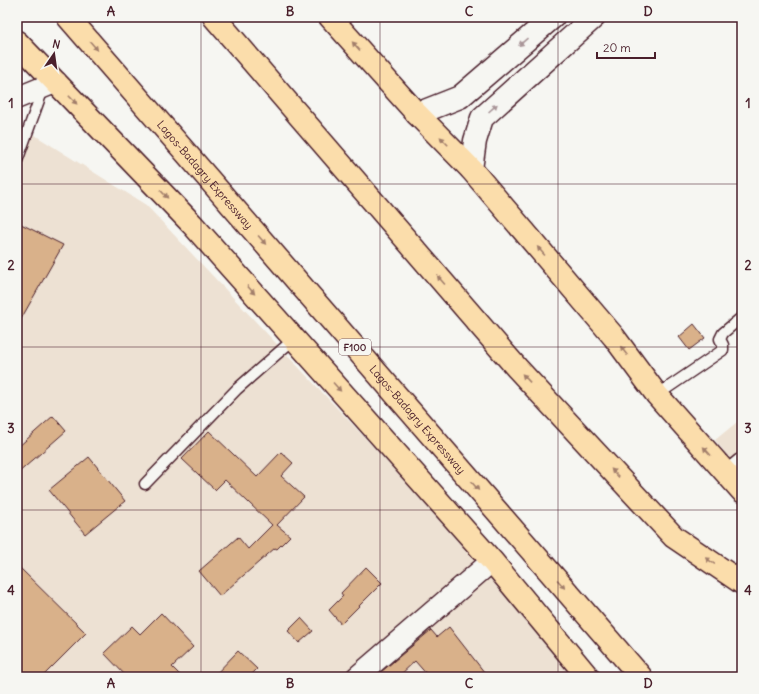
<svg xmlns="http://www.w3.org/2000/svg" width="759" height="694" viewBox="0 0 759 694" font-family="Delius,sans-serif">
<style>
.built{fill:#ede1d3}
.building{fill:#d9b18a;stroke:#4a1f2b}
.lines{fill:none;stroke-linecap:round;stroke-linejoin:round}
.service-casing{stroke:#4a1f2b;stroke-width:13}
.minor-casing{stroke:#4a1f2b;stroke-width:24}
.tertiary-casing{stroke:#4a1f2b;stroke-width:25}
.primary-casing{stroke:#4a1f2b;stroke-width:25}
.trunk-casing{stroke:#4a1f2b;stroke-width:25}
.service{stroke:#f6f6f2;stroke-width:10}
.minor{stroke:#f6f6f2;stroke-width:21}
.tertiary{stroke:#f6f6f2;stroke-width:22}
.primary{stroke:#fbddab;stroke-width:22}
.trunk{stroke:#fbddab;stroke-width:22}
.oneway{fill:#a99598}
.oneway2{fill:#a27e6b}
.grid{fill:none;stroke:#4a1f2b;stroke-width:1;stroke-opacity:0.55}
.labels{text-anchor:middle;stroke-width:4;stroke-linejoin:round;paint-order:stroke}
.shield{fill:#f6f6f2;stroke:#7e6067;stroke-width:1}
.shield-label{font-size:10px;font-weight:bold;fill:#4a1f2b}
.street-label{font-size:11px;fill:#4a1f2b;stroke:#f6f6f2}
.neatline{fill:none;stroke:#4a1f2b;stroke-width:1.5}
.grid-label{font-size:13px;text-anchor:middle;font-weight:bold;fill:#4a1f2b}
</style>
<rect width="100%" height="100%" fill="#f6f6f2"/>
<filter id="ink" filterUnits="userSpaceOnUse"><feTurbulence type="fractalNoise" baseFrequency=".025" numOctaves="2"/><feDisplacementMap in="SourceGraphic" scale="8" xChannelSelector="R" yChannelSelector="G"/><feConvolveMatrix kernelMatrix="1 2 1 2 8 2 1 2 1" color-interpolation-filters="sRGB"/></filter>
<g filter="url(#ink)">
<!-- built -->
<path class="built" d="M17 124 146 205 590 677H17Z
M742 418V474L715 440Z"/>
<!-- building -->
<path class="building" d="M17 222 63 245 17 326Z
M694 324 705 338 689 350 679 337Z
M53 416 66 431 17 474V448Z
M209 431 257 477 281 452 293 463 281 476 304 497 277 525 290 536 277 549 275 548 220 596 199 571 238 537 248 549 272 525 225 480 215 490 182 459Z
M89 457 125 501 85 534 49 490Z
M17 565 86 633 42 677H17Z
M366 567 382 583 341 624 329 610 343 596 341 593Z
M161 613 193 647 172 667 182 677H127L104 653 132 626 140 634Z
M301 618 313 631 299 643 288 631Z
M449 627 488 677H429L415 661 398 677H375L431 630 437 637Z
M238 651 257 669 249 677H213Z"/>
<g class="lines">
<defs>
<path id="service" d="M17 161 43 89
M657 395 723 350V345L720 339 723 333 742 317
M145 484 237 389 294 339"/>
<path id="minor" d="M17 98 56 82
M729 475 742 464
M357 677 492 561"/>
<path id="tertiary" d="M417 114 460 97 553 17
M471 169 475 141 482 118 594 17"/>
<path id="primary" d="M330 17 417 114 471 169 614 337 657 395 742 491
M17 42 192 224 492 561 588 677"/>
<g id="trunk">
<path id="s1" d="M68 17 641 677"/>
<path d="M214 17 517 368 674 537 742 583"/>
</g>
</defs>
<!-- service casing -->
<use href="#service" class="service-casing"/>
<!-- minor casing -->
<use href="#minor" class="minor-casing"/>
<!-- tertiary casing -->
<use href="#tertiary" class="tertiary-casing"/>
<!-- primary casing -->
<use href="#primary" class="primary-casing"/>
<!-- trunk casing -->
<use href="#trunk" class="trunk-casing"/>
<!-- service -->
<use href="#service" class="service"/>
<!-- minor -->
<use href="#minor" class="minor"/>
<!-- tertiary -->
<use href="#tertiary" class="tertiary"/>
<!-- primary -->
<use href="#primary" class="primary"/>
<!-- trunk -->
<use href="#trunk" class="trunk"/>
</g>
<!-- one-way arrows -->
<defs><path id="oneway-solid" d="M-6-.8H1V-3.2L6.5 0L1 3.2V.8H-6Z"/></defs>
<g class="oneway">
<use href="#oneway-solid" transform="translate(523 42) rotate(139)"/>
<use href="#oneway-solid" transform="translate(493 108) rotate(-42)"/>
</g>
<g class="oneway2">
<use href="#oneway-solid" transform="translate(94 46) rotate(49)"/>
<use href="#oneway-solid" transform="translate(356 46) rotate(-132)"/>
<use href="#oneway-solid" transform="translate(73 100) rotate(46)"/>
<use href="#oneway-solid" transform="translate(444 141) rotate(-134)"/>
<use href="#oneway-solid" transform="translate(164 194) rotate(47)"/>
<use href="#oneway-solid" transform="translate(262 240) rotate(49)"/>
<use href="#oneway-solid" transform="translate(541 251) rotate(-131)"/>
<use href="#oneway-solid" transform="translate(441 280) rotate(-131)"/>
<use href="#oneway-solid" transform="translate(251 290) rotate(48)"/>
<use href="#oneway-solid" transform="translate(624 351) rotate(-127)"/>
<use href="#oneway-solid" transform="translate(526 378) rotate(-133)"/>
<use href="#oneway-solid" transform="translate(337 387) rotate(48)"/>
<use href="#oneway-solid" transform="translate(707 451) rotate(-132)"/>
<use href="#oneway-solid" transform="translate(615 473) rotate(-133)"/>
<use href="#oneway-solid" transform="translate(475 486) rotate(49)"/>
<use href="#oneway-solid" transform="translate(710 561) rotate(-146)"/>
<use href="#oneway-solid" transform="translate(561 584) rotate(49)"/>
</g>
</g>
<!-- grid -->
<path class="grid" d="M201 17V677M380 17V677M558 17V677M17 184H742M17 347H742M17 510H742"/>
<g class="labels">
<!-- shield labels -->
<rect class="shield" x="339" y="339" width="32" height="16" rx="3"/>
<g class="shield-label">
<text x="355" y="351">F100</text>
</g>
<!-- street labels -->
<g class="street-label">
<text dy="4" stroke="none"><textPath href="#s1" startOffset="209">Lagos-Badagry Expressway</textPath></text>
<text dy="4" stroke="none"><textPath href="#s1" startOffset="533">Lagos-Badagry Expressway</textPath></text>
</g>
</g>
<!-- margin -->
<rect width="759" height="694" fill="none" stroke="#f6f6f2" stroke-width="44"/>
<!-- north arrow -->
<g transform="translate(54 54) rotate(13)" stroke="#f6f6f2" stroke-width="3" paint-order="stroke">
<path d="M0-3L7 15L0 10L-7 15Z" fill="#4a1f2b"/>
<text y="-6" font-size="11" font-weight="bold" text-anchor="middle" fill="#4a1f2b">N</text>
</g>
<!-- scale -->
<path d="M597 52v6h58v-6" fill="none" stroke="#4a1f2b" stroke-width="2"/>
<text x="603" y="52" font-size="12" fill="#4a1f2b" stroke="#f6f6f2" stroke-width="3" paint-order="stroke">20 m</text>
<rect x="22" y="22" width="715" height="650" class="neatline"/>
<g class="grid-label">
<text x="111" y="16">A</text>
<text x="290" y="16">B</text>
<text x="469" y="16">C</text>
<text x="648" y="16">D</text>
<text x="11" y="108">1</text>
<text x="748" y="108">1</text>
<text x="11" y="270">2</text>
<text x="748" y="270">2</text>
<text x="11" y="433">3</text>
<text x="748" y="433">3</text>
<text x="11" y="595">4</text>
<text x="748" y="595">4</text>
<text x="111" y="688">A</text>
<text x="290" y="688">B</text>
<text x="469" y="688">C</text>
<text x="648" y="688">D</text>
</g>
</svg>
